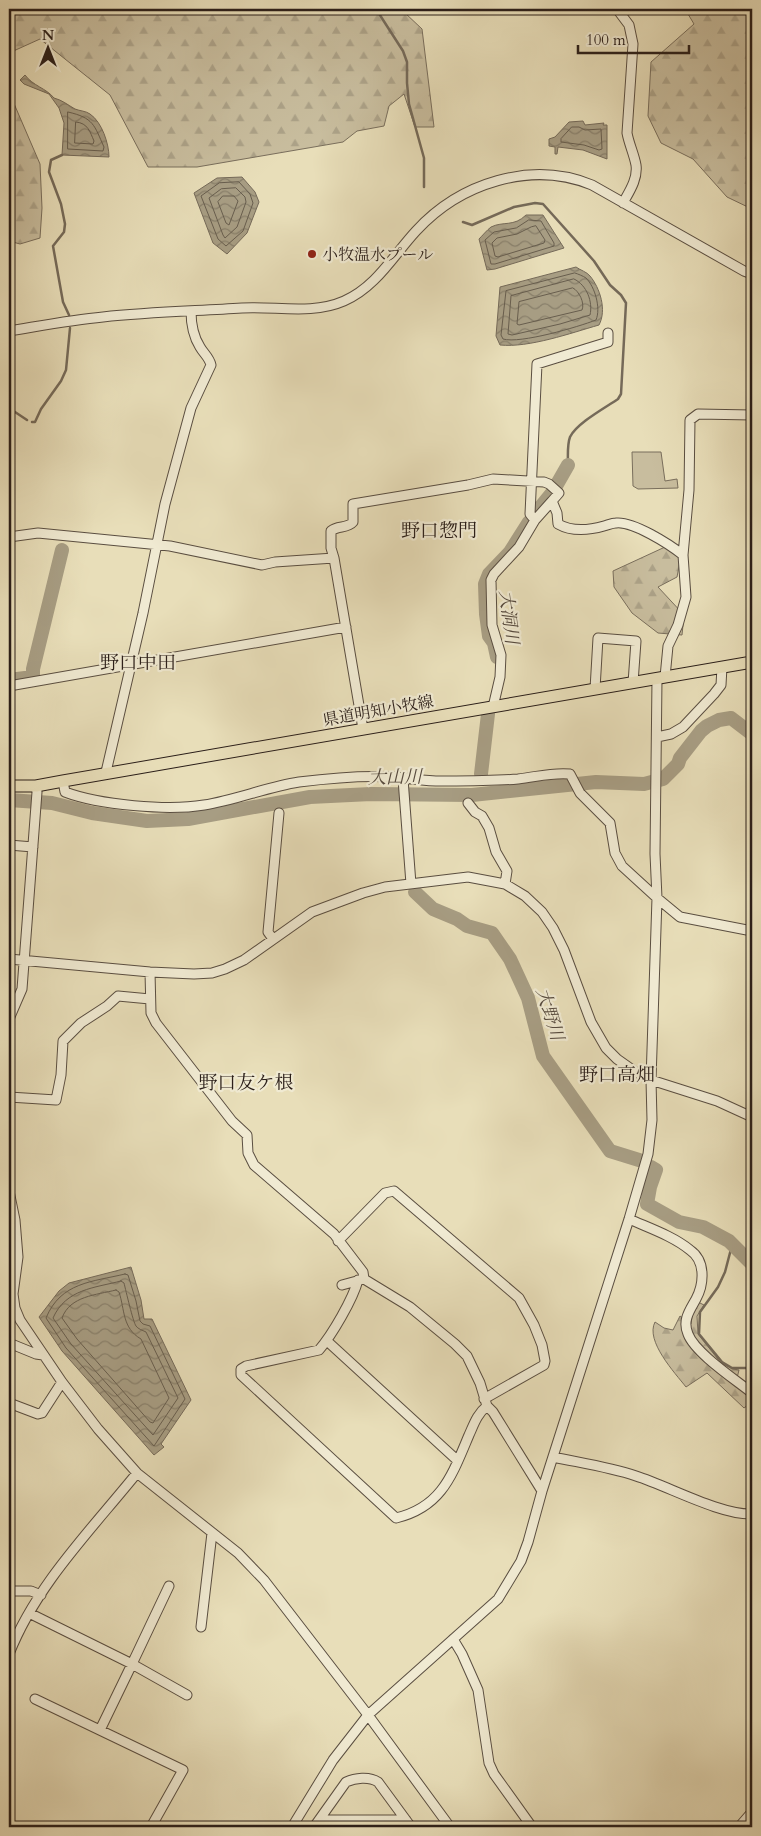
<svg xmlns="http://www.w3.org/2000/svg" width="761" height="1836" viewBox="0 0 761 1836" font-family="Cardo,'Noto Serif JP',serif">
<style>
.grass{fill:#c8bd9e;stroke:#796e5c}
.forest{fill:url(#forest-firs);stroke:#796e5c}
.water{fill:url(#water-waves);stroke:#756a59}
.lines{fill:none;stroke-linecap:round;stroke-linejoin:round}
.shore{stroke:#685e4e;stroke-width:1}
.stream{stroke:#756a59;stroke-width:2.5}
.river{stroke:#a79d83;stroke-width:14}
.minor-casing{stroke:#5a4e41;stroke-width:11}
.major-casing{stroke:#2a1e19;stroke-width:13}
.minor{stroke:#f0ead2;stroke-width:9}
.major{stroke:#e8deb9;stroke-width:11}
.poi-dot{fill:#8f2418;stroke:#f0ead2;stroke-width:2}
.labels{text-anchor:middle;stroke-width:4.5;stroke-linejoin:round;paint-order:stroke}
.poi-label{font-size:16px;fill:#2a1e19;stroke:#f0ead2;text-anchor:start}
.street-label{font-size:16px;fill:#2a1e19;stroke:#f0ead2}
.water-label{font-size:18px;font-style:italic;fill:#564a3e;stroke:#f0ead2}
.quarter-label{font-size:19px;fill:#2a1e19;stroke:#f0ead2}
</style>
<defs>
<pattern id="forest-firs" width="22" height="20" patternUnits="userSpaceOnUse" patternTransform="scale(1.25)"><rect width="22" height="20" fill="#c8bd9e"/><path d="M5 1l3.5 6h-7zM16 11l3.5 6h-7z" fill="#aca288"/></pattern>
<pattern id="water-waves" width="16" height="10" patternUnits="userSpaceOnUse" patternTransform="scale(1.25)"><rect width="16" height="10" fill="#a79d83"/><path d="M0 5q4-4 8 0t8 0" fill="none" stroke="#887f6a"/></pattern>
</defs>
<rect width="100%" height="100%" fill="#e8deb9"/>
<filter id="stains"><feTurbulence type="fractalNoise" baseFrequency=".004" numOctaves="4"/><feColorMatrix values="0 0 0 0 .2 0 0 0 0 .09 0 0 0 0 .02 0 0 0 .5 -.17"/></filter>
<radialGradient id="worn" r=".72"><stop offset=".6" stop-color="#630" stop-opacity="0"/><stop offset="1" stop-color="#630" stop-opacity=".3"/></radialGradient>
<!-- grass -->
<path class="grass" d="M632 452H661L665 481 677 479 678 488 638 489 633 486Z"/>
<!-- forest -->
<path class="forest" d="M9 9H403L404 12 422 29 434 127H415L404 94 389 106 384 126 357 131 343 142 197 167H148L110 95 40 39 9 53Z
M685 9H752V209L727 197 693 159 661 143 648 116 651 62 694 24Z
M9 92 40 164 42 208 40 238 20 244 9 241Z
M665 547 681 556 677 577 658 587 684 615 682 635 658 633 632 613 614 587 613 571Z
M698 1302 704 1305 697 1316 698 1334 721 1363 733 1369 739 1370 737 1378 733 1383 752 1399V1402L744 1408 707 1373 686 1387C675 1373 645 1341 655 1322L664 1328 673 1330 680 1316 691 1324 693 1310Z"/>
<!-- water -->
<path class="water" d="M25 75C33 86 46 88 54 98 62 100 68 105 75 109 80 111 86 111 90 114 102 122 109 144 109 157L62 155 64 123 59 108 49 94 24 84 20 80Z
M583 121 585 125 604 123 603 125H607V159L583 150 558 147 557 154H555V147L549 146V139L555 137 569 122Z
M242 177 255 192 259 202 247 233 227 254 213 243 194 193 217 178Z
M526 215H543L564 248 495 269 487 270 479 239C482 236 487 230 491 227 503 221 514 227 526 215Z
M576 267C580 270 587 272 590 276 600 288 607 310 599 325 571 333 529 348 500 345L496 336 500 287Z
M131 1267 141 1300 144 1319H152L191 1400 161 1444 164 1447 154 1455 62 1351 39 1317 59 1291 69 1283Z"/>
<g class="lines">
<!-- shore -->
<path class="shore" d="M68 112C94 118 94 125 104 147L103 151 68 149Z
M76 122C88 123 90 132 94 141L93 144 75 143Z
M572 127H579L585 130 601 129 602 149 599 150 584 145 561 142V139Z
M239 182 250 194 253 203 243 231 226 246 218 239 201 196 219 183Z
M236 188 245 197 246 202 237 227 225 238 223 235 209 198 221 189Z
M223 196H234L238 201 229 225 226 223 218 202Z
M529 220 541 221 554 243V246L495 264H491L485 240 494 232 516 228Z
M536 226 545 240 544 243 498 257 495 256 492 243 497 238 517 234 531 227Z
M575 273C578 274 583 276 586 278 595 287 601 308 596 320 578 327 520 344 503 339L501 335 506 291Z
M574 279C587 285 593 302 590 315L560 324 512 335 508 334 511 296Z
M573 288C579 291 585 303 582 310L519 325 517 324 519 302Z
M125 1274 128 1275 136 1301 140 1321 143 1324 150 1326 185 1399 154 1446 66 1348 46 1318C61 1282 92 1282 125 1274Z
M121 1281 124 1283C126 1291 133 1322 136 1326 138 1329 142 1330 146 1332L178 1398 153 1435 71 1344 53 1318C66 1289 94 1288 121 1281Z
M116 1290 119 1292C125 1310 122 1328 141 1339L169 1398 153 1423 150 1422 77 1339 62 1318C70 1296 96 1295 116 1290Z"/>
<!-- stream -->
<path class="stream" d="M376 9 403 51 407 62V83L409 104 424 158V187
M62 155 51 160 49 172 61 204 65 224 64 232 53 246 63 302 69 315
M463 222 472 225 514 207 535 203 543 204 594 261 610 285 621 295 626 303 621 394 618 399C605 408 577 423 570 437 567 445 568 456 568 465
M9 408 27 420
M32 422H35L41 409 61 381 66 370 70 328
M729 1241 728 1246 731 1249 725 1272 718 1287 700 1312 699 1334 722 1362 732 1368H752"/>
<!-- river -->
<path class="river" d="M534 515 552 493 568 465
M497 657 494 643 489 636 486 614 485 584 489 574 510 552 529 522
M9 680 33 677V669L62 550
M481 774 488 714
M9 800 52 803 92 813 147 821 188 819 310 797 371 794 472 795 596 782 644 784 663 779 678 764 680 758 701 731 707 726 719 720 731 718 752 734
M415 892 433 909 457 919 467 926 492 933 510 959 528 998 543 1056 610 1151 639 1160
M651 1167 656 1170 650 1187 647 1204 679 1222 703 1227 729 1241 752 1264"/>
<defs>
<path id="minor" d="M617 9 629 25 633 44 627 133C629 144 634 154 636 165 638 179 629 192 623 203
M9 331C40 326 71 320 103 317 149 312 196 311 242 308 276 306 312 315 344 301 376 287 393 256 416 231 460 183 531 160 592 185L744 271 752 274
M535 520 552 501 557 513 558 524C572 532 590 530 604 526 608 525 612 523 616 523 633 521 669 544 683 555
M9 537 38 533 170 546 262 565 275 562 334 558
M665 677 668 646 678 625 686 597 683 555 689 490 690 420 698 414 752 415
M9 686 346 627
M595 689 598 638 636 641 633 683
M493 707 500 677 501 655 492 625 491 580 494 574 519 547 535 520 530 514 537 364 608 342V333
M363 729 334 558 331 548V531C338 525 347 529 353 522V504L468 485 493 479 544 482 549 484 559 493 552 501
M657 737 671 734 683 727 714 694 721 685 722 667
M106 772 143 613 165 504 191 408 211 365C209 357 204 354 200 347 193 336 191 324 191 311
M403 779 411 884
M63 781 65 792C99 805 168 811 204 805 236 800 267 787 299 782 330 778 363 775 394 777 411 778 429 782 446 781 470 781 495 781 518 779 536 777 553 772 570 774L580 793 610 823 615 853 622 866 657 898 680 917 752 931
M468 803 475 812 482 816 489 828 496 852 507 871 505 884
M9 845 33 847
M273 939 268 932 279 813
M9 959 150 972 194 974 212 973 225 969 244 960 312 912 363 893 385 887 468 877 505 884 525 896 542 912 553 928 564 950 591 1022 606 1048 617 1059 634 1071 651 1080 717 1101 752 1117
M150 972 151 1013 156 1023 232 1121 247 1135 248 1153 254 1165 334 1234 363 1272 364 1279
M9 1019 22 989 37 792 36 786
M9 1097 56 1100 61 1075 63 1041 81 1023 107 1006 118 996 150 999
M9 1191 15 1220 18 1257 13 1294 15 1308 20 1320 62 1382 98 1429 137 1473 238 1553 264 1580 368 1715 450 1827
M629 1219C649 1228 673 1236 690 1250 706 1261 704 1284 696 1299 690 1310 682 1320 688 1334 695 1353 736 1380 752 1393
M338 1241 385 1193 394 1191 519 1298 534 1325 542 1345 545 1361 544 1365 484 1399
M358 1280C353 1299 332 1335 319 1350L246 1366 241 1369V1375L396 1518C442 1507 452 1475 469 1435 474 1424 477 1414 487 1406
M342 1285 364 1279 410 1307 455 1344 467 1356 480 1383 487 1406 493 1412 542 1491
M327 1341 458 1461
M9 1343 36 1354 43 1355
M9 1403 38 1414 42 1413 62 1382
M553 1457C581 1463 609 1467 636 1476 668 1486 720 1515 752 1514
M9 1591H31L41 1595
M29 1613 132 1664 169 1586
M201 1627 212 1533
M453 1639 462 1654 478 1690 489 1763 494 1774 532 1827
M9 1654C36 1585 91 1530 137 1473
M35 1699 183 1770 151 1827
M100 1730 132 1664 187 1695
M319 1820H406
M292 1827 333 1760 368 1715 498 1599 521 1561 528 1542 542 1491 629 1219 648 1154 652 1120 651 1080 657 898 655 854 657 679
M314 1827 346 1782C355 1778 369 1776 378 1782L411 1827
M739 1827 752 1812"/>
<path id="major" d="M9 786H36L63 781 752 662"/>
</defs>
<!-- minor casing -->
<use href="#minor" class="minor-casing"/>
<!-- major casing -->
<use href="#major" class="major-casing"/>
<!-- minor -->
<use href="#minor" class="minor"/>
<!-- major -->
<use href="#major" class="major"/>
</g>
<!-- markers -->
<circle class="poi-dot" cx="312" cy="254" r="5"/>
<g class="labels">
<!-- poi labels -->
<g class="poi-label">
<text x="322" y="260">小牧温水プール</text>
</g>
<!-- street labels -->
<g class="street-label">
<text transform="translate(378 710) rotate(-10)" y="6">県道明知小牧線</text>
</g>
<!-- water labels -->
<g class="water-label">
<text transform="translate(509 617) rotate(83)" y="6">大洞川</text>
<text transform="translate(395 777) rotate(-1)" y="6">大山川</text>
<text transform="translate(550 1014) rotate(73)" y="6">大野川</text>
</g>
<!-- quarter labels -->
<g class="quarter-label">
<text x="439" y="537">野口惣門</text>
<text x="138" y="669">野口中田</text>
<text x="617" y="1081">野口高畑</text>
<text x="246" y="1089">野口友ケ根</text>
</g>
</g>
<!-- margin -->
<rect width="761" height="1836" fill="none" stroke="#e8deb9" stroke-width="30"/>
<rect x="10" y="10" width="741" height="1816" fill="none" stroke="#2a1e19" stroke-width="2.5"/>
<rect x="15" y="15" width="731" height="1806" fill="none" stroke="#2a1e19"/>
<!-- north arrow -->
<g transform="translate(48 48)" stroke="#f0ead2" stroke-width="4" paint-order="stroke">
<path d="M0-4L9 19L0 12L-9 19Z" fill="#2a1e19"/>
<text y="-8" font-size="14" font-weight="bold" text-anchor="middle" fill="#2a1e19">N</text>
</g>
<!-- scale -->
<path d="M578 45v8h111v-8" fill="none" stroke="#2a1e19" stroke-width="2.5"/>
<text x="586" y="45" font-size="15" fill="#2a1e19" stroke="#f0ead2" stroke-width="4" paint-order="stroke">100 m</text>
<rect width="100%" height="100%" filter="url(#stains)"/>
<rect width="100%" height="100%" fill="url(#worn)"/>
</svg>
